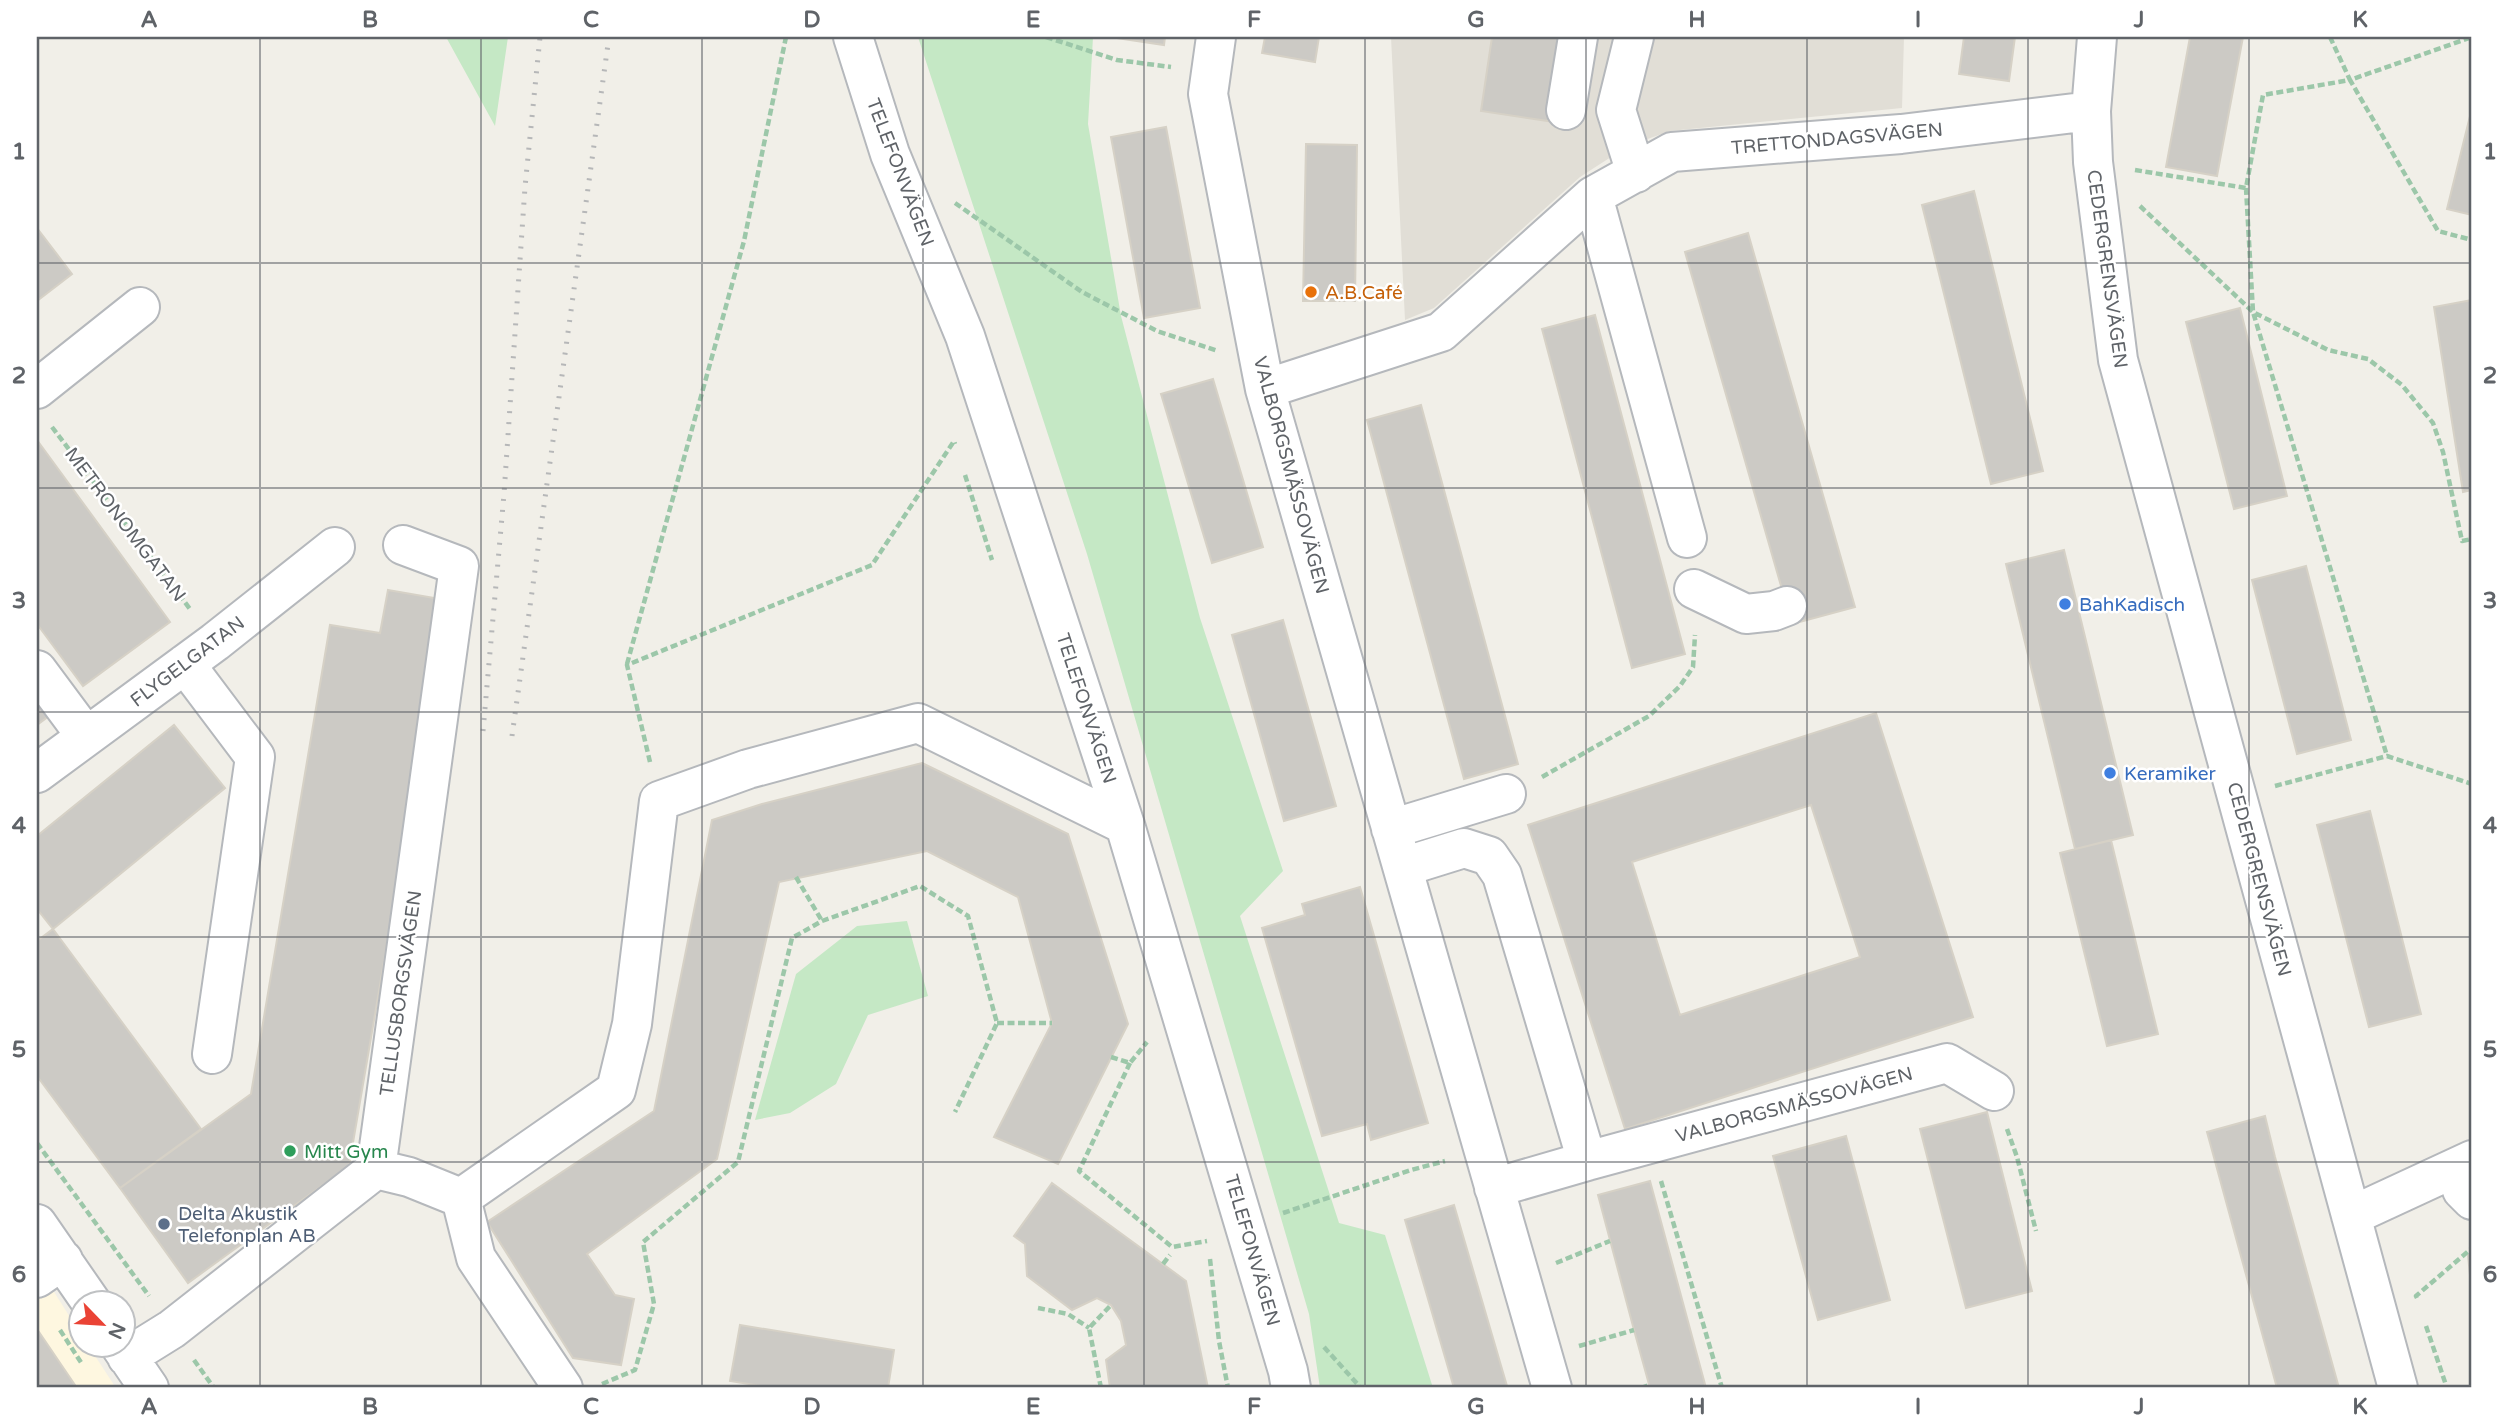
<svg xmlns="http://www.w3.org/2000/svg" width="2509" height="1425" viewBox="0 0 2509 1425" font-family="'Varela Round',sans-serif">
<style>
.commercial{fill:#fef7e0}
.education{fill:#e1ded6}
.green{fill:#c5e8c5}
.building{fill:#cccac5;stroke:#d6d1c6;stroke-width:2;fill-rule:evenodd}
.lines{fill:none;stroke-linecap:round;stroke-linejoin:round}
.minor-casing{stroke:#b5b8bc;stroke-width:42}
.path{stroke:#9cc7a9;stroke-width:4.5;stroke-dasharray:7 3.5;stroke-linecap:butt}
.minor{stroke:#fff;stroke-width:38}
.rail{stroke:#b6b7b8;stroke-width:5;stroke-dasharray:2 9;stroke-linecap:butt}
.grid{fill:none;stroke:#5f6368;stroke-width:2;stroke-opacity:0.55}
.food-dot{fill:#e8710a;stroke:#fff;stroke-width:2.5}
.shop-dot{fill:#3f7fe0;stroke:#fff;stroke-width:2.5}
.leisure-dot{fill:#2e9e5b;stroke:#fff;stroke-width:2.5}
.service-dot{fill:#5c6f8a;stroke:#fff;stroke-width:2.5}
.labels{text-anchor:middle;stroke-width:5;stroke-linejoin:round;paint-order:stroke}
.street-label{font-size:19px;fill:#5f6368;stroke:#fff}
.food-label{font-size:19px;fill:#c56008;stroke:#fff;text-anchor:start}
.shop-label{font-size:19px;fill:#366cbe;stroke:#fff;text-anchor:start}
.leisure-label{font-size:19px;fill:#27864d;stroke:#fff;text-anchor:start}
.service-label{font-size:19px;fill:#4e5e75;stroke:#fff;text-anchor:start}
.neatline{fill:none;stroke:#5f6368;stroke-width:2.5}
.grid-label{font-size:23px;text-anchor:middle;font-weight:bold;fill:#5f6368}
</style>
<rect width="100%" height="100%" fill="#f1efe8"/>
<!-- commercial -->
<path class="commercial" d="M44 1276 80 1333V1344L88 1345 116 1388H37V1280Z"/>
<!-- education -->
<path class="education" d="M1391 37H1904L1902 108 1670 131 1628 146 1580 177 1434 308 1405 320Z"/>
<!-- green -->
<path class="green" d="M446 37H508L495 126Z
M918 37H1093L1088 124 1121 316 1200 618 1283 871 1240 916 1339 1223 1385 1235 1433 1388H1320L1309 1314 1087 554Z
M907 921 928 996 868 1015 836 1084 790 1113 755 1120 796 974 857 926Z"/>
<!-- building -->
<path class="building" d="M1110 37H1165L1164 45Z
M1265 37H1319L1315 62 1262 53Z
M1492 37H1561L1548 121 1481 111Z
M1964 37H2015L2009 81 1959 74Z
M2190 37H2243L2217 176 2166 167Z
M2472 108V215L2447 209Z
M1166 127 1200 308 1144 318 1111 137Z
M1306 144 1357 145 1355 301H1303Z
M1974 191 2043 471 1991 484 1922 205Z
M37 228 72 274 37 301Z
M1748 233 1855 607 1792 624 1685 252Z
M2472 300V490L2463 492 2434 307Z
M2240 308 2287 496 2234 509 2186 322Z
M1595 315 1685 654 1632 668 1542 329Z
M1213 379 1263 547 1212 563 1161 394Z
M1421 405 1518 764 1464 779 1367 420Z
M37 440 170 622 83 686 37 624Z
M2064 550 2133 835 2075 849 2006 564Z
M2306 566 2351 740 2297 754 2252 580Z
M388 590 446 600 349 1166 188 1283 120 1188 251 1094 330 625 380 633Z
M1283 620 1336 806 1284 821 1232 635Z
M37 701 49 716 37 725Z
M1876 713 1973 1017 1625 1129 1528 825ZM1811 805 1860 957 1680 1015 1632 862Z
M174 725 225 788 53 929 37 909V836Z
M922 763 1068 834 1128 1024 1058 1164 994 1137 1052 1023 1018 897 927 851 779 882 717 1159 587 1254 615 1295 634 1299 621 1365 573 1358 487 1222 654 1111 712 820 762 804Z
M2370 811 2421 1014 2369 1027 2317 825Z
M2111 840 2158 1034 2107 1046 2060 853Z
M1360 887 1428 1123 1371 1140 1367 1124 1322 1136 1262 928 1305 915 1302 904Z
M53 929 201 1129 120 1188 37 1076V941Z
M1987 1112 2032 1291 1966 1308 1920 1129Z
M2265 1116 2275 1157 2339 1388H2277L2207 1132Z
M1846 1136 1890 1300 1818 1320 1773 1156Z
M1650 1181 1706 1388H1650L1634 1330 1598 1195Z
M1052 1183 1186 1281 1208 1388H1110L1106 1360 1126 1345 1121 1321 1111 1305 1097 1298 1072 1310 1027 1276 1025 1244 1014 1236Z
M1454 1205 1507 1386 1501 1388H1454L1405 1220Z
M2468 1255H2472V1295Z
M740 1325 894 1350 888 1388H773L730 1381Z
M37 1329 77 1388H37Z"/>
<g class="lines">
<defs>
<path id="minor" d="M853 37 890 154 965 336 1125 825 1288 1371 1291 1388
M1216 37 1208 94 1265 389 1552 1388
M1634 37 1616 110 1636 173
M2097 37 2091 111 2093 162 2118 360 2398 1388
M1566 110 1578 37
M1593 196 1687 538
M37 389 140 307
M1265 389 1441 332 1593 196 1672 152 1901 134 2091 111
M1694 589 1746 614 1774 611 1787 606
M185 664 255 757 212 1054
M37 670 86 736
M37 773 215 642 335 547
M1391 829 1506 794
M1403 867 1464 848 1489 856 1502 875 1587 1161 1494 1188
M1587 1161 1947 1063 1994 1091
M376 1169 409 1177 461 1198
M2462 1190 2472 1200
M2351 1216 2472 1160
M37 1224 91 1302
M37 1278 63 1260
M119 1344 149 1388
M127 1357 172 1329 376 1169 459 566 403 545
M563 1388 476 1258 461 1198 616 1090 632 1024 659 801 748 769 918 723 1125 825"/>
</defs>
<!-- minor casing -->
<use href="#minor" class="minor-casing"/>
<!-- path -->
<path class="path" d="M1046 37 1117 60 1171 67
M2330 37 2350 80 2472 37
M2135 170 2246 188 2263 95 2350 80 2438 231 2472 240
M2246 188 2253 312 2387 756
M955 203 1082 292 1157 331 1218 351
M2140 206 2253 312 2328 350 2368 359 2402 385 2433 423 2443 452 2462 541 2472 539
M52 427 190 609
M965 475 992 560
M627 664 744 241 786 37
M650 762 627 665 872 565 954 441 955 444
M1542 777 1649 716 1680 686 1693 667 1695 635
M2275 786 2387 756 2472 784
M796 877 822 921
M997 1023H1052
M1111 1057 1130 1063 1147 1042
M1130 1063 1079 1171 1172 1247 1207 1241
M2007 1129 2017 1157 2036 1231
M37 1143 149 1296
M1661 1181 1722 1388
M1283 1213 1411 1170 1445 1161
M1210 1259 1219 1341 1228 1388
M1556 1263 1610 1241
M1163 1264 1170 1255
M2417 1298 2416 1296 2472 1248
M1038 1308 1068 1314 1089 1328
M2426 1326 2447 1388
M60 1330 82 1364
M1579 1346 1634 1330
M1324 1347 1361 1388
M194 1360 214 1388
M602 1384 635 1370 654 1304 643 1242 738 1162 792 938 822 921 920 886 968 916 997 1023 955 1112
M697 1388H698
M1101 1388 1089 1328 1111 1305
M1641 1388 1649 1385"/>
<!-- minor -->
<use href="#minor" class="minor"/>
<!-- rail -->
<path class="rail" d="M483 731 504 494 525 187 540 37
M512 736 609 37"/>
</g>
<!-- grid -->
<path class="grid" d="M260 37V1388M481 37V1388M702 37V1388M923 37V1388M1144 37V1388M1365 37V1388M1586 37V1388M1807 37V1388M2028 37V1388M2249 37V1388M37 263H2472M37 488H2472M37 712H2472M37 937H2472M37 1162H2472"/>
<!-- markers -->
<circle class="food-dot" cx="1311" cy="292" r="7"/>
<g class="shop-dot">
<circle cx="2065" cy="604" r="7"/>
<circle cx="2110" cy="773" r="7"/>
</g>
<circle class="leisure-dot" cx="290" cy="1151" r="7"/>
<circle class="service-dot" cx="164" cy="1224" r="7"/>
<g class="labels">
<!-- street labels -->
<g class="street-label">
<text transform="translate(1837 138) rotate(-5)" y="7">TRETTONDAGSVÄGEN</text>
<text transform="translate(901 172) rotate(69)" y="7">TELEFONVÄGEN</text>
<text transform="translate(2108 269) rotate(82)" y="7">CEDERGRENSVÄGEN</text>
<text transform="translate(1292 475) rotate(75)" y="7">VALBORGSMÄSSOVÄGEN</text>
<text transform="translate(126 524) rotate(53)" y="7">METRONOMGATAN</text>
<text transform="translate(187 661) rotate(-37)" y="7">FLYGELGATAN</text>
<text transform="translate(1087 708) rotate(72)" y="7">TELEFONVÄGEN</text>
<text transform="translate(2260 879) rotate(75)" y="7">CEDERGRENSVÄGEN</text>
<text transform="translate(400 993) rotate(-82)" y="7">TELLUSBORGSVÄGEN</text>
<text transform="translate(1794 1104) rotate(-15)" y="7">VALBORGSMÄSSOVÄGEN</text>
<text transform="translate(1253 1250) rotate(74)" y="7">TELEFONVÄGEN</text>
</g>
<!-- food labels -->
<g class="food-label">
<text x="1325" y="299">A.B.Café</text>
</g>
<!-- shop labels -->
<g class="shop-label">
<text x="2079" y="611">BahKadisch</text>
<text x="2124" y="780">Keramiker</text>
</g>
<!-- leisure labels -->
<g class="leisure-label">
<text x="304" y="1158">Mitt Gym</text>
</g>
<!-- service labels -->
<g class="service-label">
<text x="178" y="1220">Delta Akustik<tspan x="178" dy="22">Telefonplan AB</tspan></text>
</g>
</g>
<!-- border -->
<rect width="2509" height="1425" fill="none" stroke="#ffffff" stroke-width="77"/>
<!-- north arrow -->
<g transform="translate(102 1324) rotate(115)"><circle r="33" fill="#ffffff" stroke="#bfc1c3" stroke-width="2"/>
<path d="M0-5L12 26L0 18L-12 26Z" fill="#ea4335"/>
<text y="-10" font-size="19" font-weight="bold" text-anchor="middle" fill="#5f6368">N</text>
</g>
<rect x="38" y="38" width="2432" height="1348" class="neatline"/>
<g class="grid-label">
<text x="149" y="27">A</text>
<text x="370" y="27">B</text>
<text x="591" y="27">C</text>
<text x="812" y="27">D</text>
<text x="1033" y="27">E</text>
<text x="1254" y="27">F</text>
<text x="1476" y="27">G</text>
<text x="1697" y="27">H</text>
<text x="1918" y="27">I</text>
<text x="2139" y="27">J</text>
<text x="2360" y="27">K</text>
<text x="19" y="159">1</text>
<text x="2490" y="159">1</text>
<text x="19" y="383">2</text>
<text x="2490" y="383">2</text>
<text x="19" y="608">3</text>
<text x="2490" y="608">3</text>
<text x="19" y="833">4</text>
<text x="2490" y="833">4</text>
<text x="19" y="1057">5</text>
<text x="2490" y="1057">5</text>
<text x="19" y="1282">6</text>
<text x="2490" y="1282">6</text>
<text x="149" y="1414">A</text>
<text x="370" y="1414">B</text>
<text x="591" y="1414">C</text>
<text x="812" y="1414">D</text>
<text x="1033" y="1414">E</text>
<text x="1254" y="1414">F</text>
<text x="1476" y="1414">G</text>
<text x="1697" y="1414">H</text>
<text x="1918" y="1414">I</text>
<text x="2139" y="1414">J</text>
<text x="2360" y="1414">K</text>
</g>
</svg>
